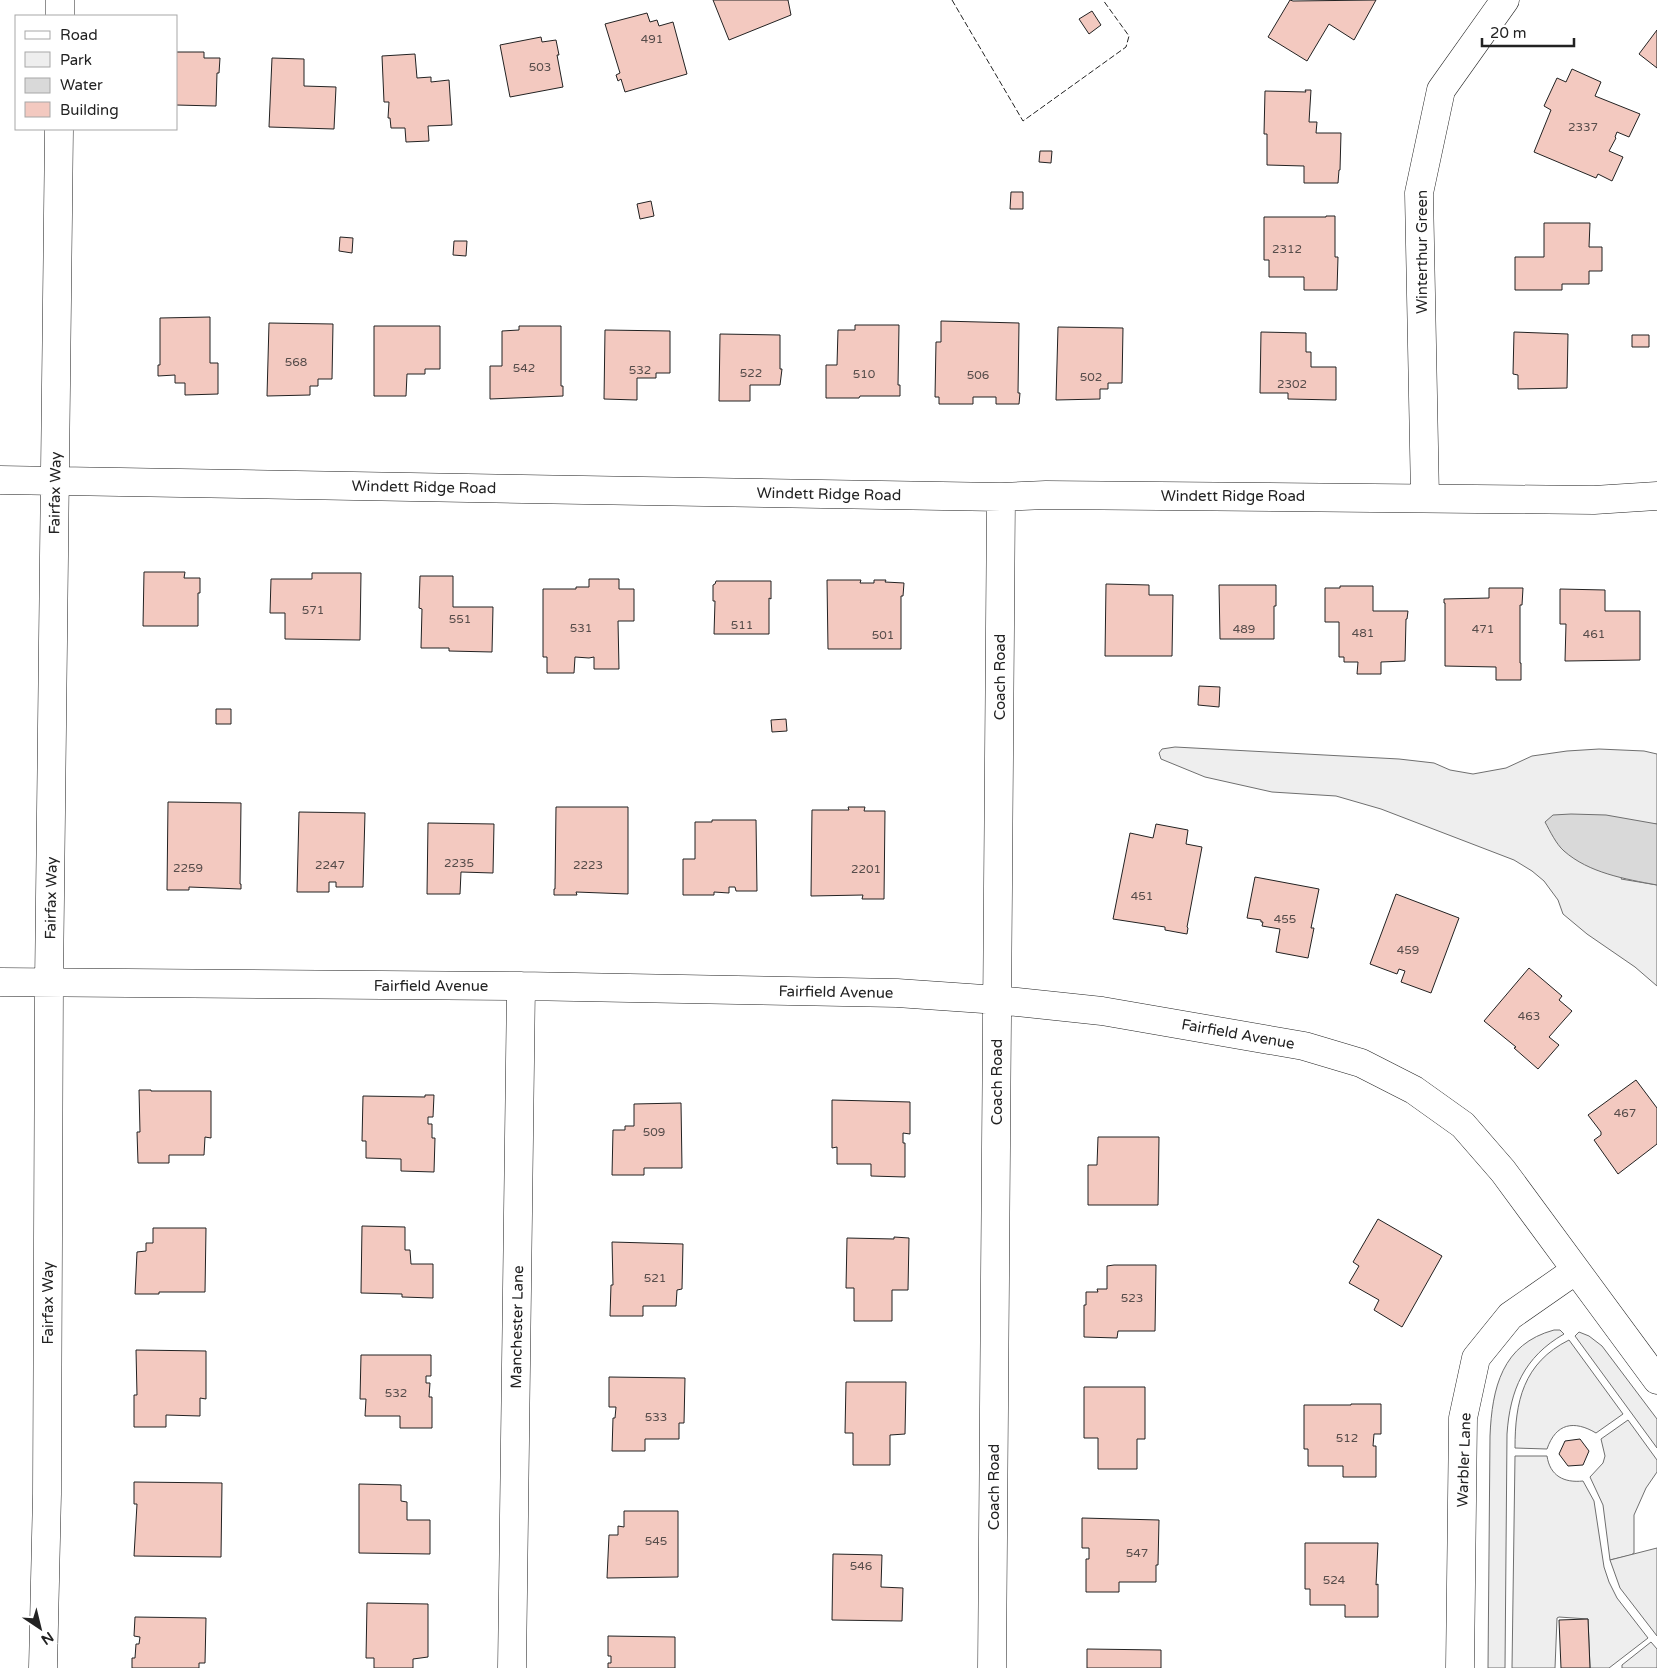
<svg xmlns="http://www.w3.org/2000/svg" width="1657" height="1668" viewBox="0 0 1657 1668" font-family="'Varela Round',sans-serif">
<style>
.green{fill:#eee;stroke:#6f6f6f}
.parking{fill:#ededed;stroke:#6f6f6f}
.water{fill:#d9d9d9;stroke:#6f6f6f}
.building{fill:#f3c9c0;stroke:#222}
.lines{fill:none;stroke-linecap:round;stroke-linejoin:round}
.street-casing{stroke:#222;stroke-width:29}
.street{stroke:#fff;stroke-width:28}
.fence{stroke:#222;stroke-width:1;stroke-dasharray:6 2.5;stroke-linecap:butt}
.labels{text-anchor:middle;stroke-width:4;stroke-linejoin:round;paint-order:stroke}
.number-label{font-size:12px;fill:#564c4a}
.street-label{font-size:15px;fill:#222;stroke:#fff}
</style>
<rect width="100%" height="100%" fill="#fff"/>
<!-- green -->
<path class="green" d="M1175 747 1399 759 1434 763 1450 770 1473 774 1506 768 1532 756 1567 751 1599 749 1644 751 1657 754V824H1654L1621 879 1657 885V986L1635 967 1587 934 1563 914 1558 900 1544 881 1532 871 1514 860 1381 809 1336 796 1272 792 1205 777 1161 759 1159 753 1162 749Z
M1554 1330H1560L1564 1334C1524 1357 1510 1390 1507 1434L1505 1668H1488L1490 1436C1492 1388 1502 1344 1554 1330Z
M1579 1332 1589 1336 1602 1346 1657 1419V1448L1575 1336Z
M1569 1340 1623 1414 1596 1433C1574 1420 1556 1423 1547 1449L1515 1448C1515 1402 1523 1363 1569 1340Z
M1628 1420 1657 1460V1472L1646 1488 1634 1515V1553L1631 1555 1610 1560 1603 1505 1590 1477 1603 1463 1605 1456 1601 1439Z
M1515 1456H1547C1550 1476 1564 1483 1583 1481L1594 1501 1604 1567 1609 1582 1617 1598 1648 1638 1609 1668H1590L1588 1619 1559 1617 1557 1618 1555 1668H1512Z
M1651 1642 1657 1649V1668H1622V1665Z"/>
<!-- parking -->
<path class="parking" d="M1657 1548V1636L1620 1588 1610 1560Z"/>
<!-- water -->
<path class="water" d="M1571 814 1606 815 1657 824V885C1625 879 1589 873 1564 851 1556 844 1550 831 1545 822L1553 815Z"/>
<!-- building -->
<path class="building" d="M713 0H788L791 15 729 40Z
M1290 0 1293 1 1376 0 1354 40 1329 24 1307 61 1268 37Z
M1092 11 1101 25 1089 34 1079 19Z
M647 13 650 22 657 20 659 26 673 22 687 74 625 92 621 79 618 81 616 75 620 73 605 24Z
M1657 30V68L1639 54Z
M541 37 542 42 556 40 559 55H557L563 87 510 97 500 45Z
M176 52H204V58H220L219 73H217L216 106 176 105Z
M415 54 417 78 431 77V82L449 80 452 125 428 126 429 141 406 142 405 128H391L390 118H388L389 102H384L382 56Z
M272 58 304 59V86L336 87 334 129 269 127Z
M1572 69 1601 82 1595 96 1640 114 1629 137 1617 132 1615 137 1616 138 1609 151 1623 157 1612 181 1598 174 1596 178 1534 152 1551 110 1544 106 1557 78 1566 82Z
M1305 90H1311L1309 122H1317L1316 133H1341L1340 170H1339L1338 183H1304V166L1267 165V134H1264L1265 91 1306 92Z
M1040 151H1052L1051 163 1039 162Z
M1011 192H1023V209H1010Z
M651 201 654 216 640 219 637 204Z
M1326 216H1335V257H1338L1337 290H1304V277H1269V260H1264V217H1326Z
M1544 223H1590L1589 247H1602V271H1589V284H1562V290H1515V257H1544Z
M340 237 353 238 352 253 339 251Z
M454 241H467L466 256 453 255Z
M210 317V363H218V394L185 395V383H175V375L158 376V365H160V318Z
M941 321 1019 323 1018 393H1020L1019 404H996V397H973V404H939V397H935L936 342H941Z
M269 323 333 324 332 379H318V386H310V395L267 396Z
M855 325H899L898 385H900V396H860L859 398H826V365H837L838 330H855Z
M374 326H440V369H425V374H407L406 396H374Z
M519 326H561V386H563V396L490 399V366H502V331L519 330Z
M1058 327 1123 328 1122 383H1108V389H1100V399L1056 400Z
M605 330 670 331V373H656V378H637V400L604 399Z
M1261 332 1306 333V352H1311V367H1336V400L1288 399V393H1260Z
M1514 332 1568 334 1567 388 1518 389V375L1513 374Z
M720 334 780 335V369H782L780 385H750V401H719Z
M1632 335H1649V347H1632Z
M144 572H185L184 578H200V593H198V626H143Z
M312 573H361L360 640 285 639V613H270L271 579H312Z
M420 576H453V607H493L492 652 449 651V648H421L422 609 419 608Z
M589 579H619V589H634V621H618L619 669H594V657L589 658 575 657 574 673H547V657H543V589H576V587H589Z
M827 580H861L860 583H874V580H886L885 582 904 583 903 596H901V649H828Z
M716 581H771V599L769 598V634H714L715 601H713V585L715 584Z
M1106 584 1149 585V595H1173L1172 656H1105Z
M1219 585H1276V606H1274V639H1220Z
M1340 586H1373V611H1408L1407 619H1406L1405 661 1381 662V674H1357L1358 662H1344V657H1339V622H1325V588H1340Z
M1489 588H1523L1522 605H1520V663H1521V680H1496V667L1445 666V603H1444V599L1489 598Z
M1560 589 1605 590V611H1640V660L1565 661 1566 624H1560Z
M1199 686 1220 687 1219 707 1198 705Z
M216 709H231V724H216Z
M786 719 787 731 772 732 771 720Z
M168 802 241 803 240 884H241V889L189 887V890H167Z
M556 807H628V894L576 892 577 895H554V889H555Z
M848 807H865L864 811H885L884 899H862L863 895 811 896 812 810H849Z
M299 812 365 813 363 887H336V882H329V892H297Z
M712 820H756L757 891H736L735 887H729V893L714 892V895H683V859H695V822H712Z
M428 823 494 824 493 873 461 872 460 894H427Z
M1156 824 1188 830 1186 844 1202 847 1187 927 1188 928 1187 934 1165 930V927L1113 919 1130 833 1153 838Z
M1255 877 1319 889 1311 928H1314L1308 958 1276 952 1280 929 1262 926 1263 922H1261V920L1247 918Z
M1396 894 1459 918 1431 993 1401 982 1405 971 1399 969 1397 974 1370 964Z
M1529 968 1562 996 1559 1000 1572 1011 1549 1037 1559 1045 1538 1069 1514 1048 1516 1047 1484 1021Z
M1636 1080 1657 1108V1144L1618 1174 1594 1140 1601 1135V1132L1588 1115Z
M139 1090H151V1091H211V1138L205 1137 204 1155H169V1163H138L137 1132H140Z
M425 1095H434L433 1117H428V1124H432V1138H435L434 1172 401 1171V1159L366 1158V1141H362L363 1096 425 1097Z
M832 1100 910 1102V1134L903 1133V1143H905V1177L871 1176V1164H837V1147L832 1148Z
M681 1103 682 1168H644V1175H612L613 1130H625V1126H634V1104Z
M1098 1137H1159L1158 1205H1088V1165H1097Z
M1378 1219 1442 1256 1402 1327 1374 1310 1379 1300 1349 1283 1359 1266 1353 1262Z
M362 1226 405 1227V1250H410L411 1264H433V1298L402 1297V1294L361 1293Z
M153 1228H206L205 1292H159V1294H135L137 1252 146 1251V1243H153Z
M894 1237 909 1238 908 1290H892V1321H854V1288H846L847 1238 894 1239Z
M612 1242 683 1244 682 1289 677 1290 676 1306H643V1316H610L611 1285H613Z
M1114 1265H1156L1155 1331H1118L1117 1338 1084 1337V1305H1086V1292H1098L1097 1289H1107V1266Z
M136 1350 206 1351V1399L200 1398V1416L166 1415V1427H134V1395H137Z
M361 1355H431V1376H426V1383H430L429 1397H432V1428H400V1416H365L366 1399H360Z
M609 1377 685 1378 684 1423H679V1439H645V1451H612L613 1418H615L616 1407H609Z
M846 1382H906L905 1434 890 1435V1465H853V1433H845Z
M1084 1387H1145V1439H1137V1469H1098V1438H1084Z
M1351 1404H1381V1434H1374L1373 1446H1376V1477H1343V1466H1308V1449H1304V1405H1351Z
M1580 1439 1589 1451 1583 1465 1568 1466 1559 1454 1565 1441Z
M134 1482 222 1483 221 1557 134 1556 137 1504H134Z
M359 1484 401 1485V1501L407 1502V1520H430V1554L359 1553Z
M624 1511H678V1577L607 1578 609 1535H618V1526L624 1527Z
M1082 1518 1159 1520 1158 1565H1156V1582H1119V1592H1086V1559H1089V1548H1082Z
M1305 1543H1378L1376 1585 1378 1584V1617H1345V1605H1310V1589H1305Z
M833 1554 882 1555 881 1587 903 1588 902 1621 832 1620Z
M367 1603 428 1604V1657L413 1659V1668H374V1658H366Z
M135 1617 206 1618 205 1663H199V1668H132V1658H135L136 1644H139L140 1637 134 1636Z
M1588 1619 1590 1668H1561L1559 1620Z
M608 1636 675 1637V1668H608V1663H611V1656H608Z
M1087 1649 1161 1650V1668H1087Z"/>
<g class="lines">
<defs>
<path id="street" d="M60 16V0
M0 480 1001 497 1046 495 1594 500 1657 496
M1425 497 1419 193 1441 90 1505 0
M0 982 521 986 897 993 998 1000 1102 1011 1304 1046 1361 1063 1414 1090 1463 1125 1503 1171 1657 1380
M43 1668 47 1494 49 983 59 129
M512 1668 521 986
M992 1668 1001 497
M1460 1668 1463 1418 1476 1358 1510 1316 1576 1270"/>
</defs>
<!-- street casing -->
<use href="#street" class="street-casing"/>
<!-- street -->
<use href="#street" class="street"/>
<!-- fence -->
<path class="fence" d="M952 0 1023 121 1126 47 1129 36 1103 0"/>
</g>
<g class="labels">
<!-- number labels -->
<g class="number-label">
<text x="652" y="43">491</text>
<text x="540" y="71">503</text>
<text x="1583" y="131">2337</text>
<text x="1287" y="253">2312</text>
<text x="296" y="366">568</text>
<text x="524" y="372">542</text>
<text x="640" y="374">532</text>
<text x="751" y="377">522</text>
<text x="864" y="378">510</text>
<text x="978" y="379">506</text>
<text x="1091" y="381">502</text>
<text x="1292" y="388">2302</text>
<text x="313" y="614">571</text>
<text x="460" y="623">551</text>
<text x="742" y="629">511</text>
<text x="581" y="632">531</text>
<text x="1244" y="633">489</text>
<text x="1483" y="633">471</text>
<text x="1363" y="637">481</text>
<text x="1594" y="638">461</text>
<text x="883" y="639">501</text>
<text x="459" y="867">2235</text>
<text x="330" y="869">2247</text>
<text x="588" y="869">2223</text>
<text x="188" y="872">2259</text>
<text x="866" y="873">2201</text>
<text x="1142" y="900">451</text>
<text x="1285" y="923">455</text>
<text x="1408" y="954">459</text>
<text x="1529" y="1020">463</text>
<text x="1625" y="1117">467</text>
<text x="654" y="1136">509</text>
<text x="655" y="1282">521</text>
<text x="1132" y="1302">523</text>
<text x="396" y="1397">532</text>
<text x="656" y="1421">533</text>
<text x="1347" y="1442">512</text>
<text x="656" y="1545">545</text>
<text x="1137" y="1557">547</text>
<text x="861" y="1570">546</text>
<text x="1334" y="1584">524</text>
</g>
<!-- street labels -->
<g class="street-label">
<text transform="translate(1422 252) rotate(-90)" y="5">Winterthur Green</text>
<text transform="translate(424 487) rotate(1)" y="5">Windett Ridge Road</text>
<text transform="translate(55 493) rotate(-89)" y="5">Fairfax Way</text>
<text transform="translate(829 494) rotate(1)" y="5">Windett Ridge Road</text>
<text x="1233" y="501">Windett Ridge Road</text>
<text transform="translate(1000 677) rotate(-90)" y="5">Coach Road</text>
<text transform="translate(51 898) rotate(-89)" y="5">Fairfax Way</text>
<text x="431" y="991">Fairfield Avenue</text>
<text transform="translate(836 992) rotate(1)" y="5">Fairfield Avenue</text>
<text transform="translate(1238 1034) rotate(10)" y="5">Fairfield Avenue</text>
<text transform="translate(997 1082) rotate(-90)" y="5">Coach Road</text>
<text transform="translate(48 1303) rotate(-90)" y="5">Fairfax Way</text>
<text transform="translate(517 1327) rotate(-89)" y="5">Manchester Lane</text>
<text transform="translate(1464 1460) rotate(-88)" y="5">Warbler Lane</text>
<text transform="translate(994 1487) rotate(-90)" y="5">Coach Road</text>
</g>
</g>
<!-- legend -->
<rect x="15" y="15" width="162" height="115" fill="#ffffff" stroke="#a7a7a7"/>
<rect x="25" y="31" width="25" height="8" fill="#ffffff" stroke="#a7a7a7"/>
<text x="60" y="40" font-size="15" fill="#222222">Road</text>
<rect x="25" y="52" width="25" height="15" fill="#eeeeee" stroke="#a7a7a7"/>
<text x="60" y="65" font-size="15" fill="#222222">Park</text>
<rect x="25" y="78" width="25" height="15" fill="#d9d9d9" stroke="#a7a7a7"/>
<text x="60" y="90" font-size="15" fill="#222222">Water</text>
<rect x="25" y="102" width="25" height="15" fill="#f3c9c0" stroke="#a7a7a7"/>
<text x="60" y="115" font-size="15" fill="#222222">Building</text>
<!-- north arrow -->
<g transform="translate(40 1628) rotate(145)" stroke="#ffffff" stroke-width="4" paint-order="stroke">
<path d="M0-4L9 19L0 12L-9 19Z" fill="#222222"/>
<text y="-8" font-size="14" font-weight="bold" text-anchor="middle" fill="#222222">N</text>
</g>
<!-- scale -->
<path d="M1482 38v8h92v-8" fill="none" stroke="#222222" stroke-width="2.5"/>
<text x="1490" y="38" font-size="15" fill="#222222" stroke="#ffffff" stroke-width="4" paint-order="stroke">20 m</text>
</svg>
